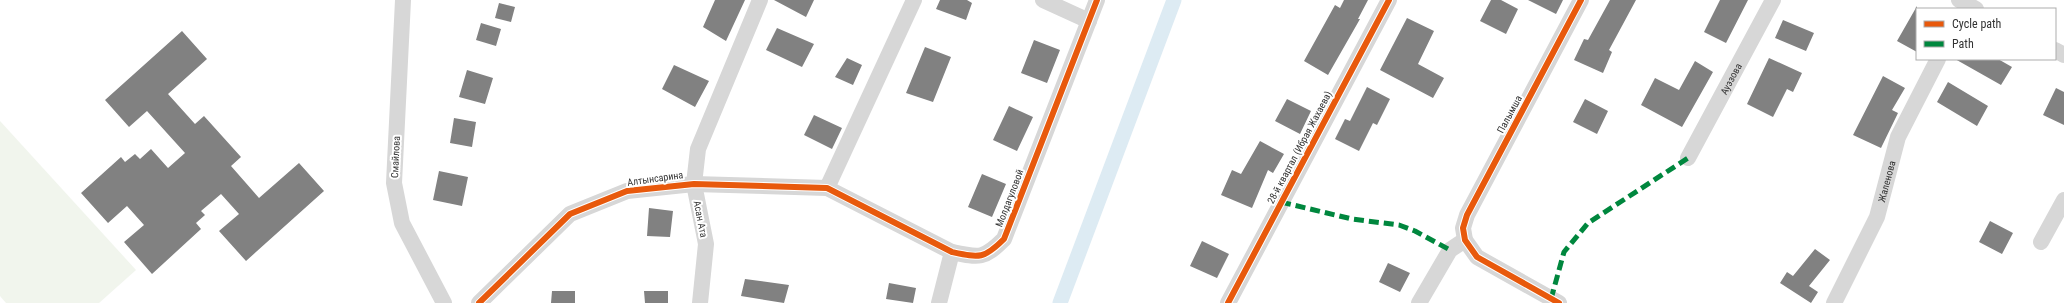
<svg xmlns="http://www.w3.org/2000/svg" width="2064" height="303" viewBox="0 0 2064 303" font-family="'Roboto Condensed',sans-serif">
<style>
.green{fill:#f1f5ed}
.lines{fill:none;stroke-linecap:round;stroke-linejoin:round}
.canal{stroke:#ddebf3;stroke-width:15}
.building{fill:#818181}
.street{stroke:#d7d7d7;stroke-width:16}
.quiet{stroke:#00873e;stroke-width:5;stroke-dasharray:10 5;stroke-linecap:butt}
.cycleway-casing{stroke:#fff;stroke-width:8}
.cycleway{stroke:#e8590c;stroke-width:6}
.labels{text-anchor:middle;stroke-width:4;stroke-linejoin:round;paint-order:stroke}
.street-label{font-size:10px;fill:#333;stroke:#fff}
</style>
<rect width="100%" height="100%" fill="#fff"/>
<!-- green -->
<path class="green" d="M0 121 136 270 99 303H6L0 296Z"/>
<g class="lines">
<!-- canal -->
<path class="canal" d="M1060 303 1174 0"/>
</g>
<!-- building -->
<path class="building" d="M715 0H745L726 41 703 27Z
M774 0H814L806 17Z
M940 0H967L972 3 966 20 936 9Z
M1344 0H1368L1358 19H1360L1328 75 1304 61 1335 5 1340 8Z
M1491 0H1501L1518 9 1506 34 1480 21Z
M1528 0H1563L1556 14Z
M1610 0H1636L1609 50 1612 52 1603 73 1574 60 1584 39 1588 40Z
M1720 0H1748L1726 43 1704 32Z
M499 3 515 7 511 22 495 18Z
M1917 6V52L1897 41Z
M1407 18 1434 31 1418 64 1444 78 1433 98 1380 70Z
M1783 20 1814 33 1806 51 1775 38Z
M481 23 501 29 496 46 476 40Z
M777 28 814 44 802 67 766 50Z
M182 31 207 59 168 94 195 124 204 116 241 157 231 166 259 198 299 163 324 191 246 261 219 231 239 214 221 194 201 211 205 215 196 223 201 229 152 274 124 242 144 225 127 206 108 223 81 193 121 157 125 162 135 154 140 159 151 149 168 168 185 153 147 111 129 127 105 100Z
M1034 40 1060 50 1047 83 1021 73Z
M925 47 951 57 933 102 906 93Z
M847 58 862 65 853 85 835 77Z
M1769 58 1802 73 1793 92 1787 89 1773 117 1747 104Z
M1955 59H1998L2012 67 2001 85Z
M1695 61 1713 72 1682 127 1641 105 1655 78 1679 90Z
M674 65 709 81 695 107 662 89Z
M467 70 493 78 485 104 459 97Z
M1883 76 1905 88 1892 110 1898 113 1881 148 1853 135Z
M1948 82 1988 106 1977 126 1937 102Z
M1367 87 1390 99 1377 125 1373 123 1359 151 1335 139 1345 119 1350 121Z
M2056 88 2064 92V125L2043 115Z
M1287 99 1311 111 1300 134 1275 121Z
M1585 99 1608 111 1597 134 1573 122Z
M1009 106 1033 117 1017 151 993 140Z
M814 115 842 128 832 149 804 135Z
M454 118 476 122 472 147 450 143Z
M1260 141 1284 154 1273 173 1268 170 1252 208 1221 195 1232 170 1241 174Z
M439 171 468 177 462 206 433 200Z
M982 174 1006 184 992 217 968 207Z
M649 208 673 211 670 237 647 236Z
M1990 221 2013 233 2002 254 1979 242Z
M1202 241 1229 254 1217 278 1190 266Z
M1815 249 1830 260 1809 286 1818 292 1811 303 1780 283 1787 272 1793 276Z
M1388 263 1410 273 1400 292 1379 282Z
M745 279 789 285 784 303 741 296Z
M889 283 916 288 913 303 886 299Z
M552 291H575V303H551Z
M644 291H668V303H645Z"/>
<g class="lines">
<!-- street -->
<g class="street">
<path d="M403 0 394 183 402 223 444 303"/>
<path d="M1043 0 1089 21"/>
<path d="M1959 0 1976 9"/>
<path d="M2055 50 2064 55"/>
<path id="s1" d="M1688 158 1773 0"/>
<path d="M827 188 914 0"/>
<path d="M2041 242 2064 200"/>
<path d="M479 303 570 214 627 191 694 184 827 188 952 252C980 258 984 259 1004 239L1097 0"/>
<path d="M700 303 706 244 694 184 698 149 760 0"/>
<path d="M939 303 952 252"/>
<path d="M1228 303 1389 0"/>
<path d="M1419 303 1450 250 1465 240"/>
<path d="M1559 303 1477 257 1465 240 1463 228 1467 215 1581 0"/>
<path id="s2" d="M1834 303 1877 217 1898 137 1938 59"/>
</g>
<!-- quiet -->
<path class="quiet" d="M1281 202 1352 219 1399 225 1415 231 1450 250
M1551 299 1564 252 1588 223 1688 158"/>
<defs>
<path id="cycleway" d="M479 303 570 214 627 191 694 184 827 188 952 252C980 258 984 259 1004 239L1097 0
M1228 303 1389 0
M1559 303 1477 257 1465 240 1463 228 1467 215 1581 0"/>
</defs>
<!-- cycleway casing -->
<use href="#cycleway" class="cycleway-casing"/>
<!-- cycleway -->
<use href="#cycleway" class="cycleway"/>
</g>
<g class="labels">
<!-- street labels -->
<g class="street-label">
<text dy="4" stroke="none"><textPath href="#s1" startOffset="90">Ауэзова</textPath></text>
<text transform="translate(1509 114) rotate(-62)" y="4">Палымша</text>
<text transform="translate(1299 147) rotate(-62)" y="4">28-й квартал (Ибрая Жахаева)</text>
<text transform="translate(395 157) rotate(-87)" y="4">Смайлова</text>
<text transform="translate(655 178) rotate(-8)" y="4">Алтынсарина</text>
<text dy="4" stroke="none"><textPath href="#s2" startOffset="133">Жаленова</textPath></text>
<text transform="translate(1009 198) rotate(-69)" y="4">Молдагуловой</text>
<text transform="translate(701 219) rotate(79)" y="4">Асан Ата</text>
</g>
</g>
<!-- legend -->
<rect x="1916" y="8" width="140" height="52" fill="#ffffff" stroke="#adadad"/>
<rect x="1924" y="21" width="20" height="6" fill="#e8590c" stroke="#adadad"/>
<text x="1952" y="28" font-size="12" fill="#333333">Cycle path</text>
<rect x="1924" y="41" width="20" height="6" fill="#00873e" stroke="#adadad"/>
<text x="1952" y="48" font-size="12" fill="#333333">Path</text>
</svg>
